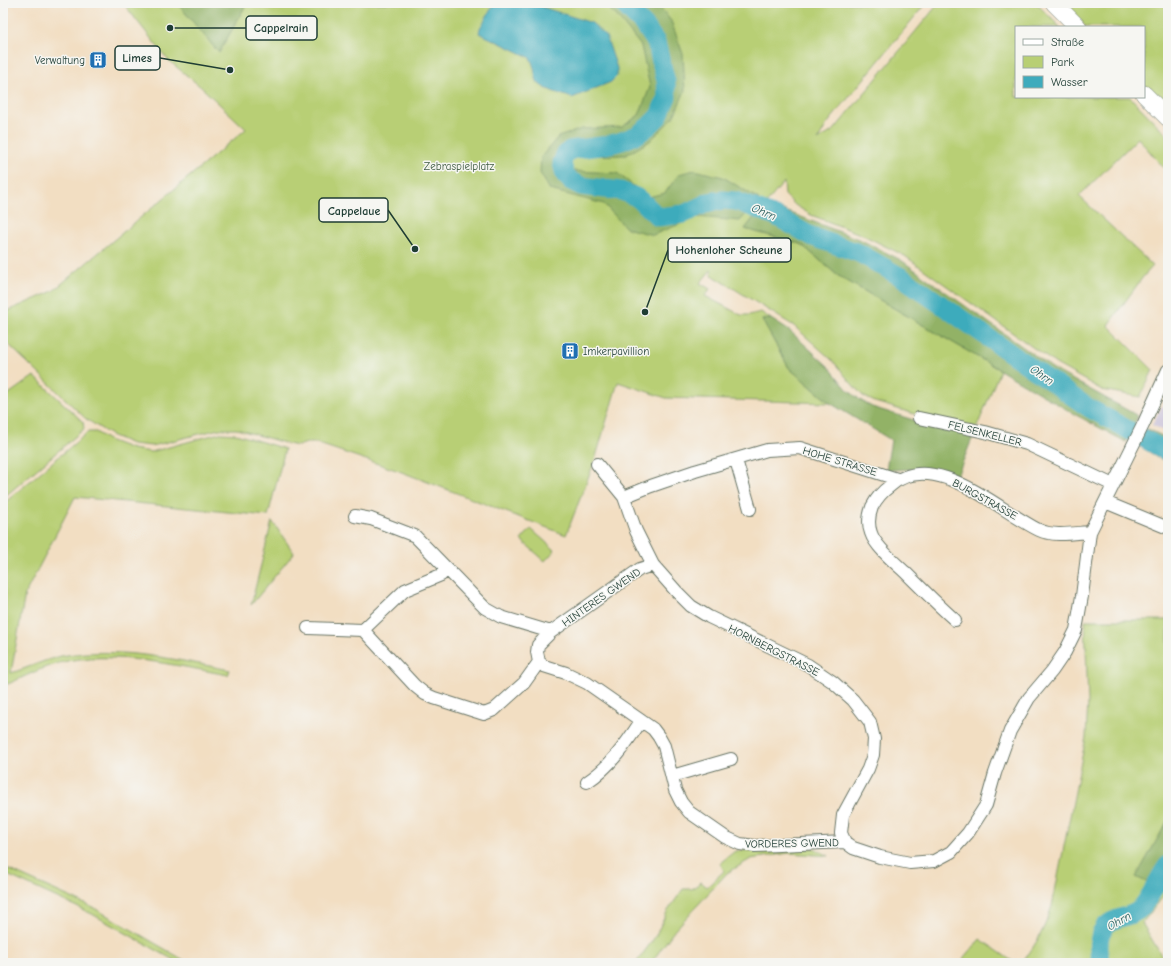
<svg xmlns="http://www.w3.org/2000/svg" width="1171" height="966" viewBox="0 0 1171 966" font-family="'Comic Neue',sans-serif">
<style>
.industrial{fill:#c8c0d8}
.green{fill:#b8cf74;stroke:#6c8654}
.forest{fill:#92b266;stroke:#58784d}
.water{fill:#3eabbc;stroke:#2e7478}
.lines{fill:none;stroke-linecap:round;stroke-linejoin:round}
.river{stroke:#3eabbc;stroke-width:19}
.minor-casing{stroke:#697566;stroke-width:14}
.secondary-casing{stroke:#697566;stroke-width:18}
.minor{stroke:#fff;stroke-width:12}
.secondary{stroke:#fff;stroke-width:17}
.labels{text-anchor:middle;stroke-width:3;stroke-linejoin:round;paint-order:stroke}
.poi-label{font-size:11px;fill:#1f3d34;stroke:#f6f6f2;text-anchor:end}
.park-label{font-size:11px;fill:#3e5a41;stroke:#f6f6f2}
.street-label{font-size:11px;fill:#1f3d34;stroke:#f6f6f2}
.water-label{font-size:12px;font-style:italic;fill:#285e5d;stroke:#f6f6f2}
.leader{fill:none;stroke:#1f3d34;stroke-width:1.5}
.callout-dot{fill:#1f3d34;stroke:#f6f6f2;stroke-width:1.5}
.callout{fill:#f6f6f2;stroke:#1f3d34;stroke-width:1.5}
.callout-label{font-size:12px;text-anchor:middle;font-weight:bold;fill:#1f3d34}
</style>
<rect width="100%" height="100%" fill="#f6f6f2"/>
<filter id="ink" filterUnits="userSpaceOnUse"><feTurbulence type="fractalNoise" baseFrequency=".025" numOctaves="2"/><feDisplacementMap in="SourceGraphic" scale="8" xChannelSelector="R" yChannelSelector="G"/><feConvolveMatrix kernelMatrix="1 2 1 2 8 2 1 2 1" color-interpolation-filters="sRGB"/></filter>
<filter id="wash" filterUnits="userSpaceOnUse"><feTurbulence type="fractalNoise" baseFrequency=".012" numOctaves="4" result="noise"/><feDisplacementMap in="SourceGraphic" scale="16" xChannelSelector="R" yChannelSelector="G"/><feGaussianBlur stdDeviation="0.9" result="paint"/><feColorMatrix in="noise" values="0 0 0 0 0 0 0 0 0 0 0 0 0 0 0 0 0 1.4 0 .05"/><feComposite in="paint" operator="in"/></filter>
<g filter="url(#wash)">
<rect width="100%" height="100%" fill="#f2dec2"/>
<!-- industrial -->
<path class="industrial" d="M1168 395V433L1152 425Z"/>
<!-- green -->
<path class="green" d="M123 3H177L219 52 247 3H926L827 124 818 140 834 130 939 3H1036L1060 27H1016V97H1130L1168 136V173L1138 138 1079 196 1153 266 1143 277 1108 325 1153 370 1140 397 1102 390 1056 364 905 256 863 235 811 215 795 205 785 195 784 182 745 229 801 244 837 275 1000 370 977 427 918 415 875 402 863 396 851 383 833 361 794 326 712 275 711 270 700 283 710 289 705 296 741 315H749L761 312 771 319 762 320 789 368 830 403 666 398 618 382 595 460 566 535 399 471 316 443H307L298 446 288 444 237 429H219L152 446 132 444 111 435 86 419 3 339V313L53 291 246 129 201 87 168 60Z
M1061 3H1168V108L1144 84V27H1086Z
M34 376 83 422 84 429 3 498V398Z
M88 432H96L108 440 132 449 151 452 220 433 236 434 285 449 268 516 75 497 25 594 11 673C28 668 44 660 61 656 117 646 174 659 230 670L228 675C177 666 109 649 59 663 41 668 24 677 8 684L3 682V504Z
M272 521 294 553 251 605Z
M531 529 555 550 545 561 521 540Z
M1085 620H1168V820L1137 877 1167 892 1142 923 1166 963H1022C1037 943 1044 930 1052 906L1086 737 1088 702Z
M814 848 829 856 789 853 751 859 727 873 674 931 651 963H636L655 937 667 912 683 889H692L701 882 707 887 724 871 720 863 735 851Z
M3 867 96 909 189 963H179L92 914 3 873Z
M980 939 1015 963H960Z"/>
<!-- forest -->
<path class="forest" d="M177 3H247L219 53Z
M601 3H657L671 21 683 54 685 91 673 118 650 141 626 155 576 156 569 164 573 171 617 173 648 197 665 193 679 174 694 170 723 177 759 199 740 221 697 217 653 235 626 228 604 204 550 190 540 173 541 157 558 137 582 129 622 127 639 115 650 87 641 46 616 15Z
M765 203 861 240 901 260 1055 370 1138 416 1126 442 1076 415 1000 370 837 275 801 244 745 229Z
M771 319 791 332 829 367 847 389 860 400 872 407 920 422 974 434 957 476 922 469 886 470 891 440 830 403 789 368 762 320Z
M1148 429 1168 439V463L1139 446Z
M1168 820V890L1167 892 1136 877Z"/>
<!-- water -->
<path class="water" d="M494 4 539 6 592 23 606 36 617 68V76L611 82 572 98C565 95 540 89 537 81 534 73 535 65 529 57L479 33 480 28Z"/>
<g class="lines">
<!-- river -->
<path class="river" d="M622 3 645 26 656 42 666 81 667 97 663 106 659 116 649 126 637 135 619 142 601 146 570 150 565 155 562 163 565 175 571 181 581 186 621 191 636 197 645 204 658 217 684 214 709 202 723 200 736 201 775 216 813 237 859 253 903 278 1089 408 1168 452
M1100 963C1098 942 1096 925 1120 918 1127 916 1135 914 1140 909 1151 898 1158 878 1168 865"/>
</g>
</g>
<g filter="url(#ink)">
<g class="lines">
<defs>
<path id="minor" d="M919 418 985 432 1027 444 1113 485
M736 460 750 509
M597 464 624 497 636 531 653 565 676 591 691 606 709 617 808 665 833 682 853 700 870 722 874 739 873 755 868 769 843 815 841 833 845 842 853 848 880 857 910 863 934 861 951 852 968 833 986 805 995 773 1010 731 1029 698 1052 671 1065 652 1076 630 1082 596 1090 532 1143 425 1168 370
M624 497 651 486 695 471 767 450 800 448 897 479
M1105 502 1168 528
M355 516 371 519 415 536 485 608 501 617 551 632
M955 620C938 605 921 588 905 572 895 563 875 546 871 533 868 525 869 515 872 507 876 499 883 491 890 486 933 447 999 511 1039 530 1054 537 1074 533 1090 532
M308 628 363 630
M363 630 415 686 425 694 434 698 484 714 494 710 524 683 539 662 544 666 566 673 587 683 653 729 659 737 664 746 675 790 681 802 689 812 725 837 740 844 755 846 845 842
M363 630 405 590 441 575 447 569
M539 662 537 652 538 645 551 632 640 569 653 565
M672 776 731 759
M587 782C610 767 626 744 641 721"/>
<path id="secondary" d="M1054 3 1078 27
M1144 94 1168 118"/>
</defs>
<!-- minor casing -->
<use href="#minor" class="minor-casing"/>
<!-- secondary casing -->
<use href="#secondary" class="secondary-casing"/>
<!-- minor -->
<use href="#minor" class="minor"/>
<!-- secondary -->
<use href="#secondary" class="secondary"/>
</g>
</g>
<!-- icons -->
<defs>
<symbol id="building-square" viewBox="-11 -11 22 22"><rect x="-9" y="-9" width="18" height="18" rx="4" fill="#1f6fb2" stroke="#f6f6f2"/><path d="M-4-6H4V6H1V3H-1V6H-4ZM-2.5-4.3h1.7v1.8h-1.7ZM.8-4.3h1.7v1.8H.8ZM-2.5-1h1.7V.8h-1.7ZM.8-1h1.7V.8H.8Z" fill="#fff"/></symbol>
</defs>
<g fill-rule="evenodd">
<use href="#building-square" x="88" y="50" width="20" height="20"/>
<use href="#building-square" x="560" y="341" width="20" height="20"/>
</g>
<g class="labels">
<!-- poi labels -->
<g class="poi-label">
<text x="85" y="64">Verwaltung</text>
<text x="583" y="355" text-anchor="start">Imkerpavillion</text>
</g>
<!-- park labels -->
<g class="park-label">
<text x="459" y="170">Zebraspielplatz</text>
</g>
<!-- street labels -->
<g class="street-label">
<text transform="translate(985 433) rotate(14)" y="4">FELSENKELLER</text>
<text transform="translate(840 461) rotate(17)" y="4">HOHE STRASSE</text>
<text transform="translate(985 499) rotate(29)" y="4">BURGSTRASSE</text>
<text transform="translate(601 597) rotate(-35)" y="4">HINTERES GWEND</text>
<text transform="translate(774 650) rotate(27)" y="4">HORNBERGSTRASSE</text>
<text transform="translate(792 843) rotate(-1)" y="4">VORDERES GWEND</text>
</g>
<!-- water labels -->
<g class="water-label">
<text transform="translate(764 212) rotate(23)" y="4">Ohrn</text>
<text transform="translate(1042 375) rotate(35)" y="4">Ohrn</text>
<text transform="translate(1119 921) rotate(-30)" y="4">Ohrn</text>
</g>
</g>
<!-- callouts -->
<path class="leader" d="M170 28L246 28M230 70L160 58M415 249L388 210M645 312L668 250"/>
<g class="callout-dot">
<circle cx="170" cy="28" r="4"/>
<circle cx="230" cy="70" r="4"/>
<circle cx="415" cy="249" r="4"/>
<circle cx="645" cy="312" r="4"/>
</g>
<g class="callout">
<rect x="246" y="16" width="71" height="24" rx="4"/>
<rect x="115" y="46" width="45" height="24" rx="4"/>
<rect x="319" y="198" width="69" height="24" rx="4"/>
<rect x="668" y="238" width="123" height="24" rx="4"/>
</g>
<g class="callout-label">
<text x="281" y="32">Cappelrain</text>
<text x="137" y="62">Limes</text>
<text x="354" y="215">Cappelaue</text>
<text x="729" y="254">Hohenloher Scheune</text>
</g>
<!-- margin -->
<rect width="1171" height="966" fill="none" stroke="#f6f6f2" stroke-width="16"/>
<!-- legend -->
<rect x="1015" y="26" width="130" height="72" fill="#f6f6f2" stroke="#a0aca6"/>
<rect x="1023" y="39" width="20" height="6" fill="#ffffff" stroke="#a0aca6"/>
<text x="1051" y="46" font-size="12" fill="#1f3d34">Straße</text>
<rect x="1023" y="56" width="20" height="12" fill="#b8cf74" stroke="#a0aca6"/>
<text x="1051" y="66" font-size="12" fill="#1f3d34">Park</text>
<rect x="1023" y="76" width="20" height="12" fill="#3eabbc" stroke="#a0aca6"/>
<text x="1051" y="86" font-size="12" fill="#1f3d34">Wasser</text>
</svg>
